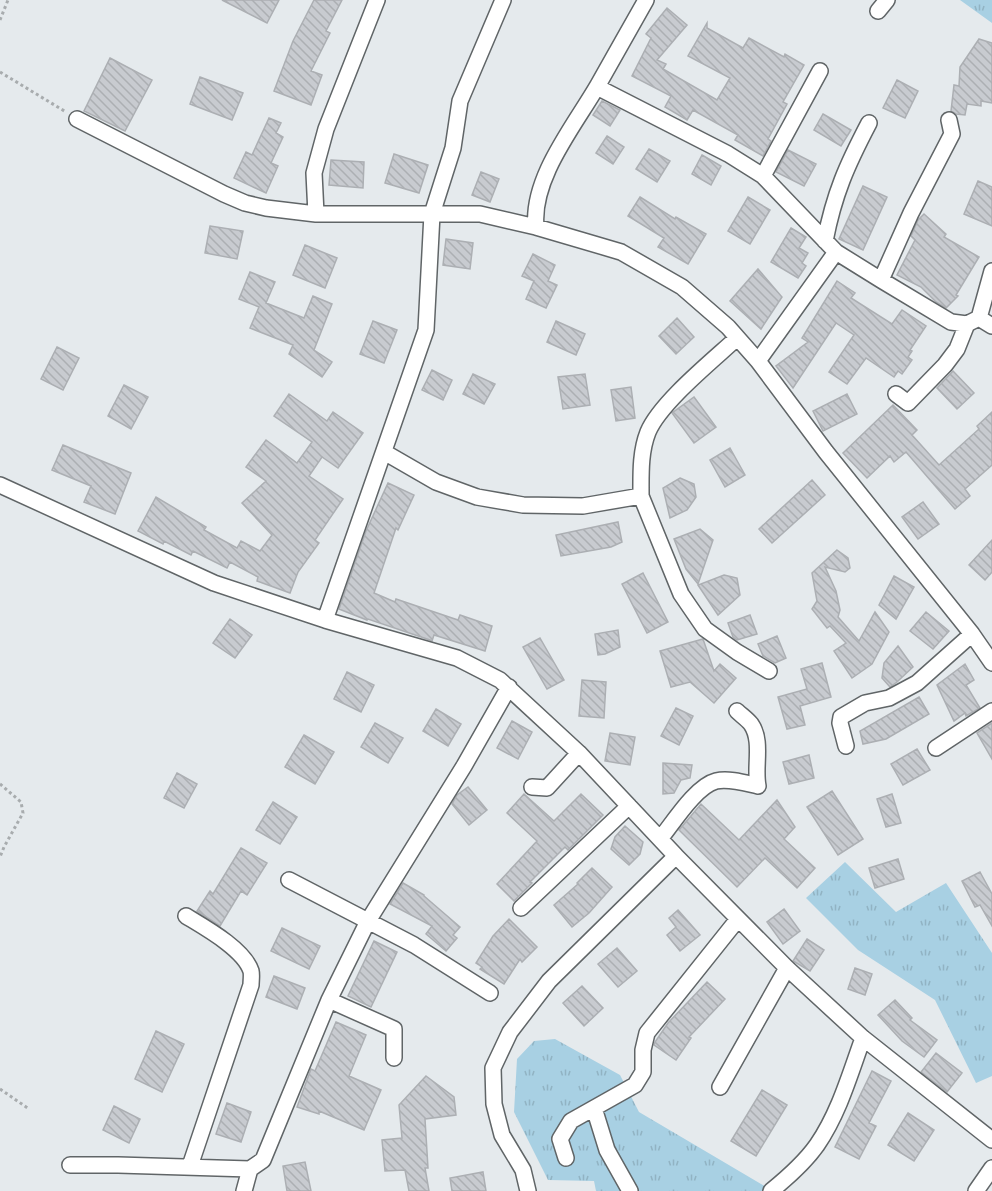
<svg xmlns="http://www.w3.org/2000/svg" width="992" height="1191" viewBox="0 0 992 1191" font-family="'Space Grotesk',sans-serif">
<style>
.grass{fill:url(#grass-tufts)}
.building{fill:url(#building-back-hatch);stroke:#acafb3;stroke-width:1.5}
.lines{fill:none;stroke-linecap:round;stroke-linejoin:round}
.minor-casing{stroke:#606567;stroke-width:18}
.path{stroke:#a8acae;stroke-width:3;stroke-dasharray:3 3;stroke-linecap:butt}
.minor{stroke:#fff;stroke-width:15}
</style>
<defs>
<pattern id="grass-tufts" width="24" height="20" patternUnits="userSpaceOnUse" patternTransform="scale(1.5)"><rect width="24" height="20" fill="#a8d0e3"/><path d="M3 7l-1-3M5 7V3M7 7l1-3M15 17l-1-3M17 17v-4M19 17l1-3" fill="none" stroke="#91b3c3"/></pattern>
<pattern id="building-back-hatch" width="6" height="6" patternUnits="userSpaceOnUse" patternTransform="scale(1.5)"><rect width="6" height="6" fill="#c8cbd0"/><path d="M-1 5l2 2M0 0l6 6M5-1l2 2" fill="none" stroke="#acafb3"/></pattern>
</defs>
<rect width="100%" height="100%" fill="#e5eaed"/>
<!-- grass -->
<path class="grass" d="M960 0H992V23Z
M845 862 896 912 946 883 992 953V1076L976 1083 935 1000 858 950 806 898Z
M555 1039 620 1075 639 1112 773 1191H596L594 1181 548 1180 514 1112 517 1059 534 1041Z"/>
<!-- building -->
<path class="building" d="M222 0H279L267 23Z
M314 0H342L326 31 330 33 311 71 322 75 311 105 274 91 293 41Z
M667 8 687 25 657 60 666 64 663 69 717 100 730 78 688 56 707 23V28L743 48 749 38 784 57 785 54 804 65 783 102 787 104 768 139 771 141 763 156 735 140 738 135 693 110 687 120 665 107 671 96 632 76 651 38 646 34Z
M979 39 992 43V103L981 101V106L967 104 965 115 956 114 951 111 954 85 959 86 960 67Z
M110 58 152 80 125 131 84 111Z
M200 77 243 93 232 120 190 104Z
M897 80 918 91 905 118 883 108Z
M602 101 620 110 610 126 593 115Z
M823 114 851 130 841 146 814 130Z
M269 118 281 123 276 133 283 137 271 163 278 166 266 193 234 178 246 152 252 155Z
M607 136 624 147 613 164 596 153Z
M649 149 670 161 657 182 636 169Z
M788 150 816 164 804 186 776 172Z
M394 154 428 165 419 193 385 183Z
M702 155 721 166 711 185 692 174Z
M331 160 364 162 363 188 329 185Z
M481 172 499 179 490 202 472 195Z
M978 181 992 187V226L964 214Z
M863 186 887 197 863 250 839 239Z
M640 197 675 219 676 217 706 234 688 264 658 247 664 238 628 216Z
M748 197 770 210 750 244 728 231Z
M924 214 946 234 944 237 979 257 956 295 958 296 946 308 936 302 921 287 897 275 915 240 911 236 918 220Z
M210 226 243 231 237 259 205 253Z
M791 228 806 237 799 248 808 253 802 263 806 266 798 278 771 262Z
M446 239 473 243 470 269 443 265Z
M305 245 337 258 325 288 293 275Z
M533 254 555 265 548 281 557 285 546 308 526 299 534 281 522 276Z
M758 269 782 297 761 329 730 301Z
M250 272 275 282 266 303 304 318 313 296 332 304 314 350 332 362 322 377 289 354 293 345 250 328 259 307 239 299Z
M837 281 855 293 851 298 892 324 902 310 926 326 910 350 912 351 908 357 912 360 902 374 898 371 894 377 866 358 847 384 829 372 854 335 836 323 793 388 776 366 808 342 802 338Z
M677 318 694 337 676 354 659 336Z
M373 321 397 330 384 363 360 354Z
M556 321 585 334 576 355 547 342Z
M57 347 79 358 63 390 41 379Z
M432 370 452 380 443 400 422 390Z
M953 371 974 393 957 409 937 388Z
M473 374 495 384 484 404 463 394Z
M585 374 590 405 563 409 558 377Z
M124 385 148 397 131 429 108 416Z
M631 387 635 418 616 421 611 390Z
M289 394 327 421 333 412 363 433 338 468 322 457 309 476 343 499 315 540 319 543 298 572 290 593 257 581 258 577 230 562 227 568 193 551 191 555 164 541 163 544 138 531 156 497 206 527 204 530 237 548 241 541 260 551 272 535 242 503 266 481 246 467 266 440 297 463 312 442 274 416Z
M847 394 857 414 823 431 813 411Z
M694 397 716 427 694 443 672 413Z
M893 405 917 430 912 435 939 465 979 429 977 426 992 412V465L965 489 970 496 955 509 906 452 894 462 890 456 867 478 843 453Z
M63 445 131 473 115 514 84 502 91 486 52 470Z
M730 448 745 475 725 487 710 460Z
M680 478 694 484 696 497 687 510 670 518 663 488Z
M812 480 825 495 772 543 759 529Z
M388 483 414 495 398 530 396 528 374 593 395 602 396 599 458 620 460 615 492 626 485 651 434 635 432 641 430 640 368 619 367 620 339 609 366 531Z
M923 502 939 524 918 539 902 517Z
M618 522 622 542 611 547 561 556 556 535Z
M700 529 713 540 698 584 686 569 674 539Z
M992 540V572L985 580 969 565Z
M837 550 848 558 850 568 845 572 825 567 836 591 840 610 838 617 859 641 875 612 889 632 872 664 852 678 834 651 846 643 830 626 827 628 812 609 817 601 812 573Z
M643 573 668 622 647 633 622 584Z
M724 575 737 578 740 595 718 615 698 585Z
M894 576 914 587 896 619 879 605Z
M926 612 949 631 933 649 910 631Z
M750 615 757 634 737 640 733 637 728 623Z
M230 619 252 635 235 658 213 643Z
M618 630 620 647 605 654 598 655 595 634Z
M777 636 786 658 775 663 763 656 758 644Z
M540 638 564 680 547 689 523 647Z
M703 639 714 671 720 664 736 678 714 703 690 682 671 687 660 651Z
M898 646 913 667 897 682 890 687 882 678 884 663Z
M822 663 831 697 800 706 805 725 787 729 778 697 807 689 801 669Z
M965 664 974 680 966 685 980 708 966 716 965 713 954 721 937 685Z
M347 672 374 685 361 712 334 699Z
M582 680 606 682 604 718 579 716Z
M919 697 929 714 886 739 863 744 860 731Z
M676 708 693 716 679 745 661 736Z
M436 709 461 724 448 746 423 731Z
M512 721 532 732 518 759 497 748Z
M375 723 403 738 388 763 361 747Z
M992 723V759L977 733Z
M610 733 635 737 630 765 605 761Z
M304 735 334 752 315 784 285 767Z
M917 749 930 770 903 785 891 764Z
M809 755 814 778 789 784 783 762Z
M663 763 692 765 690 778 681 780 674 793 663 794Z
M177 773 197 784 184 808 164 798Z
M468 787 487 810 469 825 452 804 457 795Z
M832 791 863 839 838 855 807 807Z
M524 794 554 821 581 794 603 815 568 850 565 847 530 882 532 883 514 901 497 884 537 841 507 813Z
M892 794 901 823 886 827 877 799Z
M777 800 795 827 784 839 815 868 797 888 765 858 737 887 679 830 701 804 739 840Z
M273 802 297 817 280 844 256 830Z
M625 826 643 842 640 854 629 865 611 849 615 837Z
M241 848 267 863 247 895 241 891 220 926 197 911 210 891 213 894Z
M898 859 904 879 875 888 869 868Z
M592 868 612 887 589 913 572 927 554 905 578 884 577 883Z
M980 872 992 894V926L980 905 975 907 962 881Z
M403 883 424 895V896L460 927 453 935 457 938 446 951 426 934 432 926 390 904Z
M784 909 800 931 783 944 767 922Z
M678 910 700 935 680 951 667 935 676 927 669 918Z
M509 919 537 947 522 962 520 959 504 984 480 969 482 967 476 963 493 936Z
M282 928 320 946 309 969 271 951Z
M807 939 824 950 810 971 793 961Z
M374 941 397 952 371 1007 348 996Z
M617 948 637 971 618 987 598 964Z
M855 968 872 974 865 995 848 989Z
M274 976 305 988 297 1009 266 997Z
M707 982 725 999 689 1037 691 1038 676 1060 654 1045 655 1042 668 1023Z
M582 986 603 1008 584 1026 563 1003Z
M895 1000 912 1018 910 1020 937 1040 924 1057 902 1041 878 1015Z
M336 1022 366 1035 349 1076 381 1090 364 1130 319 1111V1114L297 1107 311 1069 315 1071Z
M156 1031 184 1044 162 1092 135 1079Z
M936 1053 962 1073 947 1092 921 1072Z
M872 1071 891 1081 869 1123 876 1126 859 1159 835 1147Z
M426 1076 454 1097 456 1115 425 1119 428 1168H425L429 1191H409L405 1170 385 1171 382 1140 402 1138 399 1105Z
M762 1090 787 1105 756 1156 731 1141Z
M227 1103 251 1112 241 1142 216 1134Z
M114 1106 140 1119 129 1143 103 1130Z
M908 1113 934 1130 914 1161 888 1145Z
M305 1162 311 1191H287L283 1166Z
M483 1172 486 1191H452L450 1178Z"/>
<g class="lines">
<defs>
<path id="minor" d="M878 11 887 0
M597 87 728 154 763 176 836 252 881 280 951 322 967 324 979 318 992 326
M77 119 224 194 245 203 266 208 316 214H480L536 227 621 252 682 287 728 327 758 361 826 452 972 634 992 663
M763 176 820 71
M316 214 314 173 326 129 377 0
M536 227C531 178 575 125 598 85 614 57 630 28 646 0
M825 241C834 194 847 165 869 123
M881 280 911 213 952 134 949 120
M979 318 992 271
M758 361 836 252
M896 394 908 403 945 365 957 349 967 324
M384 452 436 482 477 497 523 505 583 506 641 496C641 475 640 452 648 432 660 403 712 361 737 338
M0 485 214 583 325 620 457 658 500 680 579 753 676 856 787 968 863 1038 992 1140
M641 496 681 594 705 629 737 652 769 671
M325 620 426 330 432 214 453 148 460 101 503 0
M846 746 840 723 841 717 865 703 889 698 917 683 972 634
M936 748 992 711
M532 787 547 788 579 753
M660 839C673 823 696 786 716 781 729 778 745 783 758 786 754 767 763 741 751 724 747 719 741 715 737 711
M289 880 414 945 490 993
M521 908 629 806
M186 916C204 927 244 949 251 971 252 975 251 981 251 985L190 1166
M329 1000 394 1029V1058
M720 1087 787 968
M594 1108 607 1150 630 1191
M566 1158 560 1139 571 1121 635 1085 643 1072V1050L647 1033 738 919
M70 1165H118L250 1169 263 1160 329 1000 368 921 464 766 509 687
M244 1191 250 1169
M528 1191 523 1170 502 1135 494 1104 493 1068 510 1032 549 981 676 856
M771 1191C787 1178 805 1162 817 1145 839 1113 850 1074 863 1038
M976 1191 992 1168"/>
</defs>
<!-- minor casing -->
<use href="#minor" class="minor-casing"/>
<!-- path -->
<path class="path" d="M0 20 8 0
M0 72 66 112
M0 784 21 802 23 813 4 847 0 857
M0 1089 29 1109"/>
<!-- minor -->
<use href="#minor" class="minor"/>
</g>
</svg>
